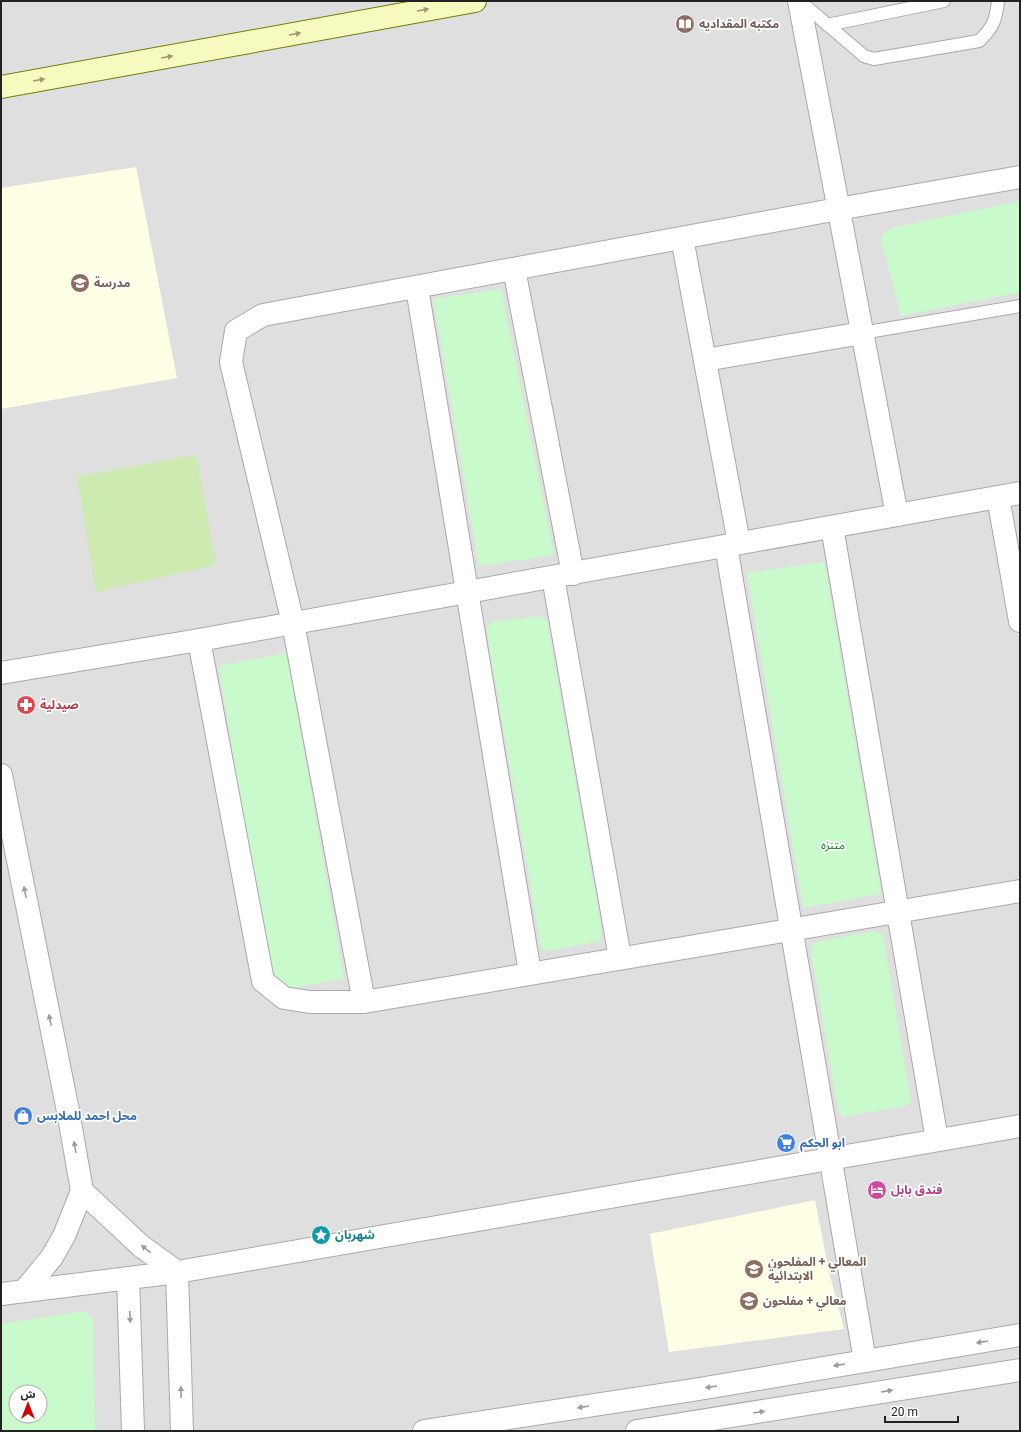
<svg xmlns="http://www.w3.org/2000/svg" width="1021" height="1432" viewBox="0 0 1021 1432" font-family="Roboto,'Noto Sans Arabic',sans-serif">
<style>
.residential{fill:#e0dfdf;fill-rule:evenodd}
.education{fill:#ffffe5}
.grass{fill:#cdebb0}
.park{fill:#c8facc;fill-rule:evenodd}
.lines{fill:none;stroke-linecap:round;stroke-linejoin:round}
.service-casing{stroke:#a9a9a9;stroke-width:14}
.minor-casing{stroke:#a9a9a9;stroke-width:24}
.tertiary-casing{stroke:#a9a9a9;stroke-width:24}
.secondary-casing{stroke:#707d05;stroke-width:24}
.service{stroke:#fff;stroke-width:12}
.minor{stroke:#fff;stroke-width:22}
.tertiary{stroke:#fff;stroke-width:22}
.secondary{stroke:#f7fabf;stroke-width:22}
.oneway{fill:#979978}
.oneway2{fill:#9c9c9c}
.labels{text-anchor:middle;stroke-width:3.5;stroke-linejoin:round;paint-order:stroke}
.education-label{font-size:12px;font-weight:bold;fill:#785e54;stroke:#fff;text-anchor:start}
.health-label{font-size:12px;font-weight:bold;fill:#be3a42;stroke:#fff;text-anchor:start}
.park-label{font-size:12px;fill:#0c8416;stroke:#fff}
.shop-label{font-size:12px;font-weight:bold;fill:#366cbe;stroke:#fff;text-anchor:start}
.hotel-label{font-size:12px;font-weight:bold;fill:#b23c85;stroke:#fff;text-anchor:start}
.culture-label{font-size:12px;font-weight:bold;fill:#0d838f;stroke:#fff;text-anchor:start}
</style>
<rect width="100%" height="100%" fill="#f2efe9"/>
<!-- residential -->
<path class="residential" d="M1 1H1020V1431H1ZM16 1392H40V1416H16Z"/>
<!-- education -->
<path class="education" d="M136 167 177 378 1 409V188Z
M815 1200 829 1272 844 1329 669 1352 650 1234Z"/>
<!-- grass -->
<path class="grass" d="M196 455 216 565 96 592 77 477Z"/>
<!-- park -->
<path class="park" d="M1020 201V292L901 316 881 240 884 232 895 227Z
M501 289 554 555 479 566 433 299Z
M824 562 881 894 803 908 747 573Z
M541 616 547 622 602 933 599 941 548 951 541 948 486 628 493 622Z
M286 653 344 978 271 993 219 666Z
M874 931 883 935 911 1102 905 1106 843 1117 838 1111 811 951 812 943Z
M85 1311 93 1319 95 1431H1V1324ZM16 1392H40V1416H16Z"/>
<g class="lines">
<defs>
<path id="service" d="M801 2 864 56 874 59 979 41C993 28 996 20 998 1
M827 25 944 1
M862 333 1020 306"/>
<path id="minor" d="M799 1 897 515
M682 238 739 543
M514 269 573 574
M417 288 530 973
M705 360 862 333
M998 497 1020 621
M832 527 937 1140
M726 546 865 1361
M553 577 620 958
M199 640 263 981 284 998 310 1002H364L1020 891
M364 1002 293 623 231 362 236 331 263 315 838 209 1020 177"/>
<path id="tertiary" d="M1 673 199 640 1020 493
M1 775 68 1111 82 1191 141 1246 177 1272
M177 1272 182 1431
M128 1278 133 1431
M25 1290 52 1257 64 1236 82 1191
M1 1294 177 1272 1020 1126
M424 1431 693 1390 1020 1335
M637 1431 1020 1370"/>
<path id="secondary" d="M1 87 475 1"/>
</defs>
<!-- service casing -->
<use href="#service" class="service-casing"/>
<!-- minor casing -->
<use href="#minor" class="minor-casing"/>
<!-- tertiary casing -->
<use href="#tertiary" class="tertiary-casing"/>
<!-- secondary casing -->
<use href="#secondary" class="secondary-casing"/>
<!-- service -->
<use href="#service" class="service"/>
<!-- minor -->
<use href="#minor" class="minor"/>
<!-- tertiary -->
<use href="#tertiary" class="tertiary"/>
<!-- secondary -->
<use href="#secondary" class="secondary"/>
</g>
<!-- one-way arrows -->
<defs><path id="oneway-solid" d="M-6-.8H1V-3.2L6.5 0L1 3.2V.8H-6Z"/></defs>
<g class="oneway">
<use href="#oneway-solid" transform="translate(423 10) rotate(-10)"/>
<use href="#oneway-solid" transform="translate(295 34) rotate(-10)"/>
<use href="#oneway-solid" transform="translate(167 57) rotate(-10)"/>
<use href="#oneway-solid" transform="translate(39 80) rotate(-10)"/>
</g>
<g class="oneway2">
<use href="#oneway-solid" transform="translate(25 892) rotate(-101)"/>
<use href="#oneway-solid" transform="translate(50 1020) rotate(-101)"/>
<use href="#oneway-solid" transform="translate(75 1147) rotate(-100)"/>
<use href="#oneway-solid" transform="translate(146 1249) rotate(-142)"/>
<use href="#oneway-solid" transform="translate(130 1317) rotate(87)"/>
<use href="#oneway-solid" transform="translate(982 1342) rotate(171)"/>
<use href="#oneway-solid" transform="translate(839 1365) rotate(171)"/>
<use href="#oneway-solid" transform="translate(711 1387) rotate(171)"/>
<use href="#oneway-solid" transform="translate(887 1391) rotate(-9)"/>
<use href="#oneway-solid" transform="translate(181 1392) rotate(-92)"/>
<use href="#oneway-solid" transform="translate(583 1407) rotate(171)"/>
<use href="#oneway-solid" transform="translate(759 1412) rotate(-9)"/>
</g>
<!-- icons -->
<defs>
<symbol id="library-disc" viewBox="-11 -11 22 22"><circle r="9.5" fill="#8d6e63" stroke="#fff"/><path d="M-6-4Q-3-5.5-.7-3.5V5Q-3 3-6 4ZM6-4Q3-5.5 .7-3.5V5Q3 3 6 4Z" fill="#fff"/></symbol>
<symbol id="school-disc" viewBox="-11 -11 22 22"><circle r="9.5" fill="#8d6e63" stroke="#fff"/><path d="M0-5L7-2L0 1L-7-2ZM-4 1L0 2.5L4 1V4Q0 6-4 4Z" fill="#fff"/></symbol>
<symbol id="pharmacy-disc" viewBox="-11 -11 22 22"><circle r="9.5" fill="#e0444e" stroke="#fff"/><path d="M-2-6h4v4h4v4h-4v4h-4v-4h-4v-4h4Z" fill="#fff"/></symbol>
<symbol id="shop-disc" viewBox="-11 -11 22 22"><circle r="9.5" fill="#3f7fe0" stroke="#fff"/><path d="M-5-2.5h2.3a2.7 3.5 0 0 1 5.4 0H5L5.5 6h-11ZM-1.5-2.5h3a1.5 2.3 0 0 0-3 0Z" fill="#fff"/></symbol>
<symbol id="supermarket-disc" viewBox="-11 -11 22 22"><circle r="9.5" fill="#3f7fe0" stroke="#fff"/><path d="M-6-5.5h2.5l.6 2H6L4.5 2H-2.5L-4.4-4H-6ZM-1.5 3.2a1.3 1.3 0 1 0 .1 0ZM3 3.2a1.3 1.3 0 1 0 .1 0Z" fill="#fff"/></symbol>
<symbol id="hotel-disc" viewBox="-11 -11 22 22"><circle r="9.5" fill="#d1479c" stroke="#fff"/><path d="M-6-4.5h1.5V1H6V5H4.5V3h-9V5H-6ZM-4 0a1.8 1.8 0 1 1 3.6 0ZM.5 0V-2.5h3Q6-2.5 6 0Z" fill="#fff"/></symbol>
<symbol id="sight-disc" viewBox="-11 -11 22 22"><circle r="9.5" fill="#0f9aa8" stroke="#fff"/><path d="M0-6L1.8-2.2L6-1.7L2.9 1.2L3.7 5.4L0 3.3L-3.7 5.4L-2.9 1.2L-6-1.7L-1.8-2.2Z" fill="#fff"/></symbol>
</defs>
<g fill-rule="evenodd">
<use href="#library-disc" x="674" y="13" width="22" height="22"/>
<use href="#school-disc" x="69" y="272" width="22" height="22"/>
<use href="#pharmacy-disc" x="15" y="694" width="22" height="22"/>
<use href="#shop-disc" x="12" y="1105" width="22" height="22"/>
<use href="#supermarket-disc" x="775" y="1132" width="22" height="22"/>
<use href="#hotel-disc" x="866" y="1179" width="22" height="22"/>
<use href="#sight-disc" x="310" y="1224" width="22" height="22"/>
<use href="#school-disc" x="743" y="1258" width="22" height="22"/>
<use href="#school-disc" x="738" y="1290" width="22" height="22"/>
</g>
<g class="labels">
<!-- education labels -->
<g class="education-label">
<text x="699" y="28">مكتبه المقداديه</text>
<text x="94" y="287">مدرسة</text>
<text x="768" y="1266">المعالي + المفلحون<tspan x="768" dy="14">الابتدائية</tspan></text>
<text x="763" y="1305">معالي + مفلحون</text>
</g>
<!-- health labels -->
<g class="health-label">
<text x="40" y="709">صيدلية</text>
</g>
<!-- park labels -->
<g class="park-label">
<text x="833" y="849">متنزه</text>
</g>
<!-- shop labels -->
<g class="shop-label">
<text x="37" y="1120">محل احمد للملابس</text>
<text x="800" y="1147">ابو الحكم</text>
</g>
<!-- hotel labels -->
<g class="hotel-label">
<text x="891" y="1194">فندق بابل</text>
</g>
<!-- culture labels -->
<g class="culture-label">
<text x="335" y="1239">شهربان</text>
</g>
</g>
<!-- border -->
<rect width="1021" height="1432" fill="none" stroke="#222222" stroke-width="4"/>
<!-- north arrow -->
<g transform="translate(28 1404)"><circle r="19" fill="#ffffff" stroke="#a7a7a7"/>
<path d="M0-3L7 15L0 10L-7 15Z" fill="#d40000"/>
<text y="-6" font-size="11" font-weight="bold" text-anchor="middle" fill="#222222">ش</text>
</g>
<!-- scale -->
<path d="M885 1416v6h73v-6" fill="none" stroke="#222222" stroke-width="2"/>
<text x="891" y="1416" font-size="12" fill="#222222" stroke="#ffffff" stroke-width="3" paint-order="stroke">20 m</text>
</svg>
